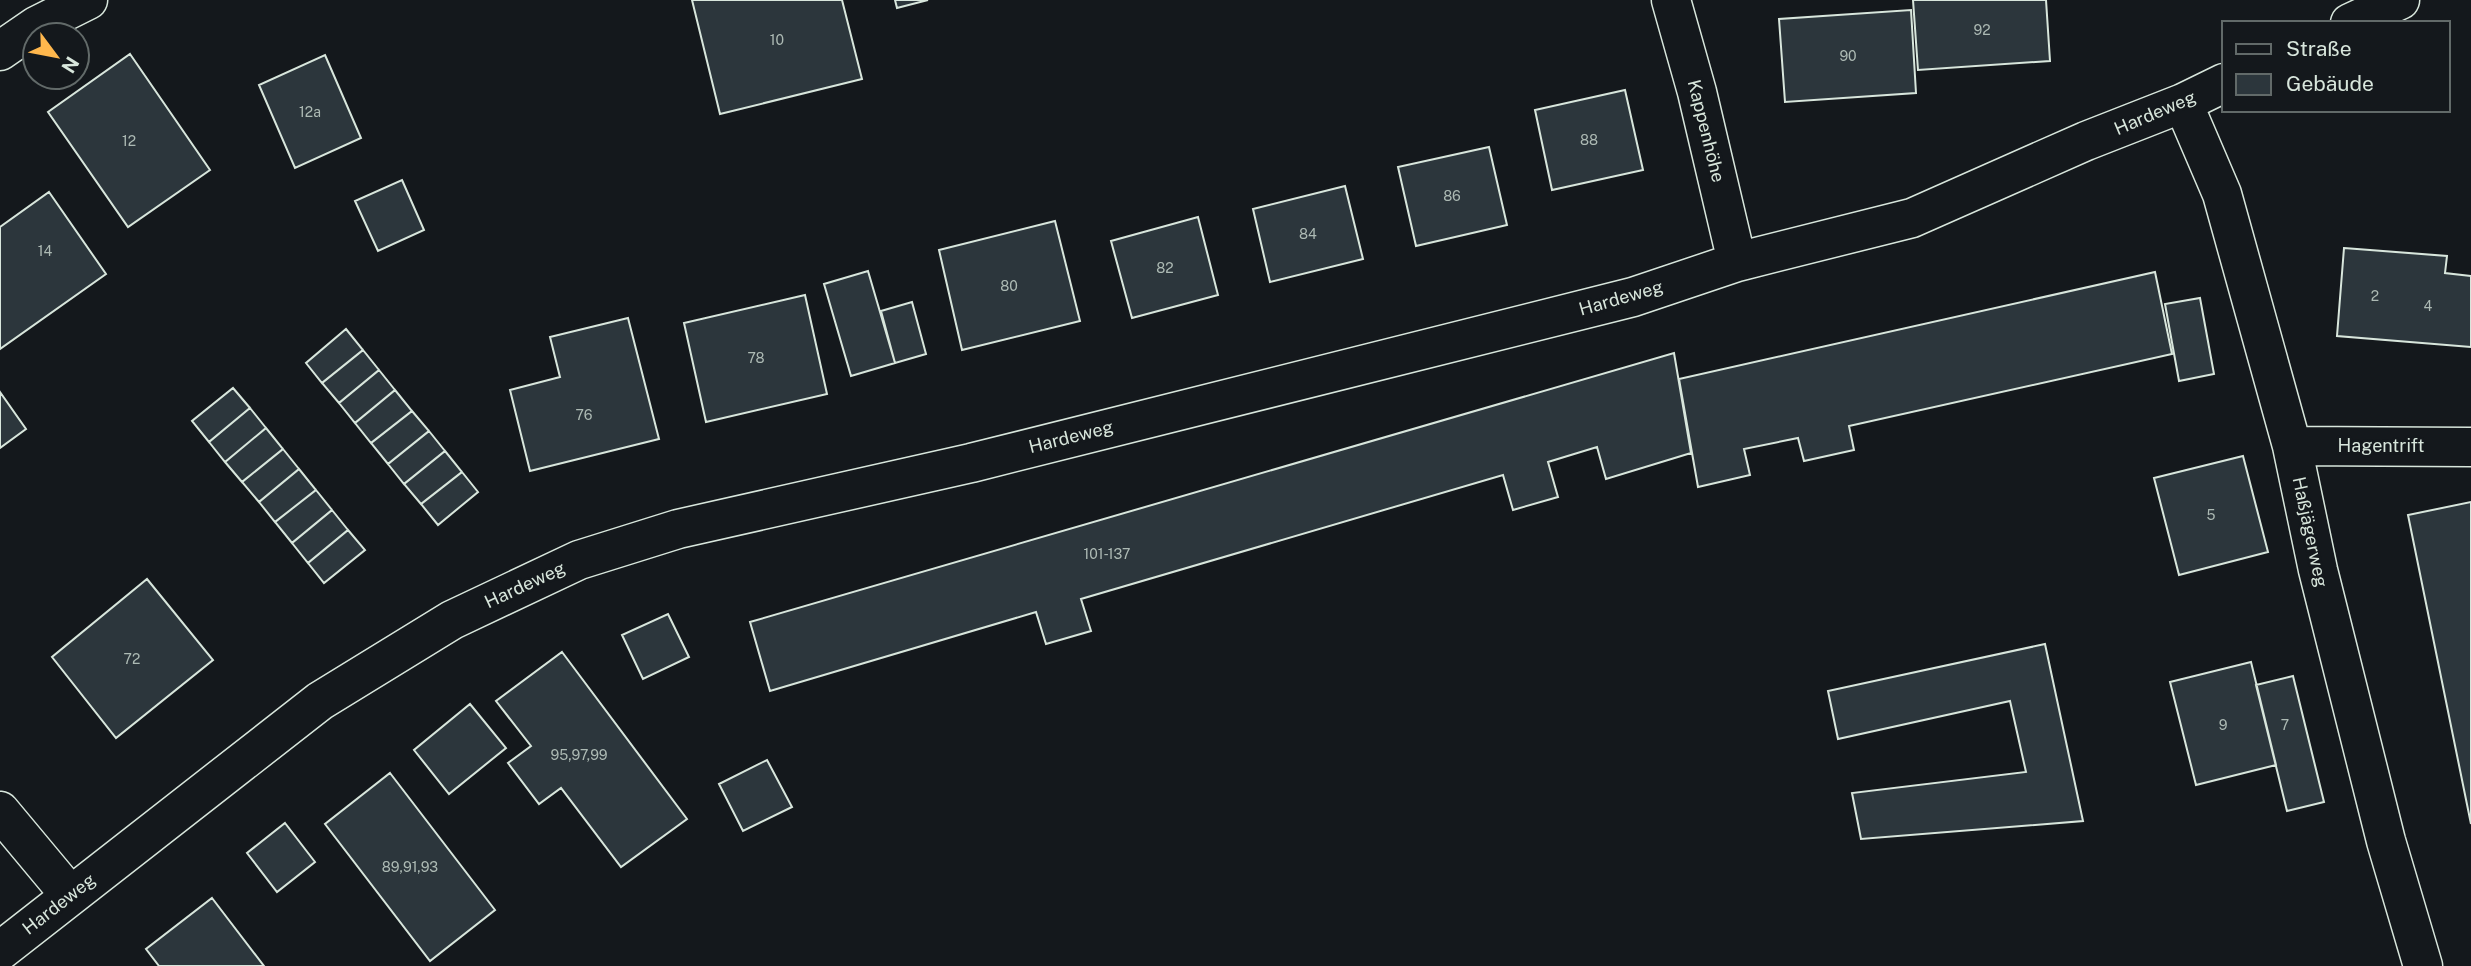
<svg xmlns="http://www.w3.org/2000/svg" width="2471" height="966" viewBox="0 0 2471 966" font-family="'Public Sans',sans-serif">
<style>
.building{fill:#2c363c;stroke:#d8e6dc;stroke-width:2}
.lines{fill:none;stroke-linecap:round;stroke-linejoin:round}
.minor-casing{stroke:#d8e6dc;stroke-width:41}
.minor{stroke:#14181c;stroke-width:38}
.labels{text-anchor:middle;stroke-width:5;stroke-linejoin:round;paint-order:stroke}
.number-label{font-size:14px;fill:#adbab4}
.street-label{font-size:18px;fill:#d8e6dc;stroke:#14181c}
</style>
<rect width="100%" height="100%" fill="#14181c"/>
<!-- building -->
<path class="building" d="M692 0H842L862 79 720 114Z
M895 0H928L897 8Z
M1913 0H2046L2050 61 1918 70Z
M1911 10 1916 93 1785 102 1779 19Z
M130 54 210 170 128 227 48 112Z
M325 55 361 138 295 168 259 85Z
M1625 90 1643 170 1552 190 1535 110Z
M1489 147 1507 225 1416 246 1398 167Z
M402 180 424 230 378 251 355 201Z
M1345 186 1363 259 1270 282 1253 209Z
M49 192 106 274 0 349V227Z
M1198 217 1218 295 1132 318 1111 241Z
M1055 221 1080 321 962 350 939 250Z
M2344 248 2447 256 2445 273 2471 276V347L2337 336Z
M868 271 895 363 851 376 824 284Z
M2155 272 2172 354 1849 426 1854 450 1804 461 1798 438 1744 449 1750 475 1698 487 1679 379Z
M805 295 827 394 706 422 684 323Z
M2200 298 2214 374 2179 381 2165 304Z
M912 302 926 354 895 363 881 311Z
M628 318 659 439 530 471 510 390 560 377 550 337Z
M346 329 363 350 322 383 306 363Z
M363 350 379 370 339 403 322 383Z
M1674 353 1691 453 1606 479 1597 447 1548 462 1558 497 1513 510 1503 475 1081 599 1091 631 1046 644 1036 612 770 691 750 622Z
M379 370 395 390 355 423 339 403Z
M233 388 250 408 209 442 192 421Z
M395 390 412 411 371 443 355 423Z
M0 392 26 429 0 448Z
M250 408 266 428 225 462 209 442Z
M412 411 429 431 388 464 371 443Z
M266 428 283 449 242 482 225 462Z
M429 431 445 451 404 484 388 464Z
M283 449 299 469 259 502 242 482Z
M445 451 462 472 421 504 404 484Z
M2243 456 2268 552 2179 575 2154 478Z
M299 469 316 490 275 522 259 502Z
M462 472 478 492 438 525 421 504Z
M316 490 332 510 292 543 275 522Z
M2471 502V824L2408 515Z
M332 510 348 530 308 563 292 543Z
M348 530 365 550 324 583 308 563Z
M147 579 213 660 116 738 52 657Z
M668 614 689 657 643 679 622 635Z
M2045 644 2083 821 1861 839 1852 793 2026 772 2010 701 1838 739 1828 691Z
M562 652 687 819 621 867 561 788 539 804 508 763 531 746 496 701Z
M2251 662 2276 765 2196 785 2170 682Z
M2293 676 2324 802 2287 811 2256 685Z
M470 704 506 748 449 794 414 750Z
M767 760 792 807 743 831 719 784Z
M390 773 495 910 430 961 325 824Z
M285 823 315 862 277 892 247 853Z
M212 898 264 966H159L146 949Z"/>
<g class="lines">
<defs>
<path id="minor" d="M1671 0 1697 92 1737 262
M2350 23 2400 0
M0 51 36 26 88 0
M2183 103 2222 194 2292 446 2318 570 2386 841 2423 966
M2292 446 2471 447
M0 811 70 895
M0 951 320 701 452 620 579 560 678 529 971 463 1633 297 1737 262 1912 218 2086 141 2183 103 2224 83"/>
</defs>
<!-- minor casing -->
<use href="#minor" class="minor-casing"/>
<!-- minor -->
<use href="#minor" class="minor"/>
</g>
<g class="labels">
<!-- number labels -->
<g class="number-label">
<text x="1982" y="35">92</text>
<text x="777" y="45">10</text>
<text x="1848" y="61">90</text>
<text x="310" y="117">12a</text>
<text x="1589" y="145">88</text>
<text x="129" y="146">12</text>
<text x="1452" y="201">86</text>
<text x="1308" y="239">84</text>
<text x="45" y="256">14</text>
<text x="1165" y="273">82</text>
<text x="1009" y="291">80</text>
<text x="2375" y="301">2</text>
<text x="2428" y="311">4</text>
<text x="756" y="363">78</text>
<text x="584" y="420">76</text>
<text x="2211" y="520">5</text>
<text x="1107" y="559">101-137</text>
<text x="132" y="664">72</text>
<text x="2223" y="730">9</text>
<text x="2285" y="730">7</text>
<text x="579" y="760">95,97,99</text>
<text x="410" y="872">89,91,93</text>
</g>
<!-- street labels -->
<g class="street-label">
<text transform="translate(2155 113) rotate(-23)" y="6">Hardeweg</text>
<text transform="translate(1706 131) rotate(76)" y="6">Kappenhöhe</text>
<text transform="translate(1621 298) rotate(-16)" y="6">Hardeweg</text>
<text transform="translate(1071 437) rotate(-14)" y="6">Hardeweg</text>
<text x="2381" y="452">Hagentrift</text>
<text transform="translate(2310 532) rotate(78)" y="6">Haßjägerweg</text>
<text transform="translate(525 585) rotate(-25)" y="6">Hardeweg</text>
<text transform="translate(59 904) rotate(-38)" y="6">Hardeweg</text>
</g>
</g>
<!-- legend -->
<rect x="2222" y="21" width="228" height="91" fill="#14181c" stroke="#626a69" stroke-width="2"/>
<rect x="2236" y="44" width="35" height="10" fill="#14181c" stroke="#626a69" stroke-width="2"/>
<text x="2286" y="56" font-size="21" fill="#d8e6dc">Straße</text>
<rect x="2236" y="74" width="35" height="21" fill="#2c363c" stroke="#626a69" stroke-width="2"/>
<text x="2286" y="91" font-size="21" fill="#d8e6dc">Gebäude</text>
<!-- north arrow -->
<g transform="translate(56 56) rotate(122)"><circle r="33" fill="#14181c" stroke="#626a69" stroke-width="2"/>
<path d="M0-5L12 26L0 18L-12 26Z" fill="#ffb74d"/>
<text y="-10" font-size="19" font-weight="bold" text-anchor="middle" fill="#d8e6dc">N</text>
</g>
</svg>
